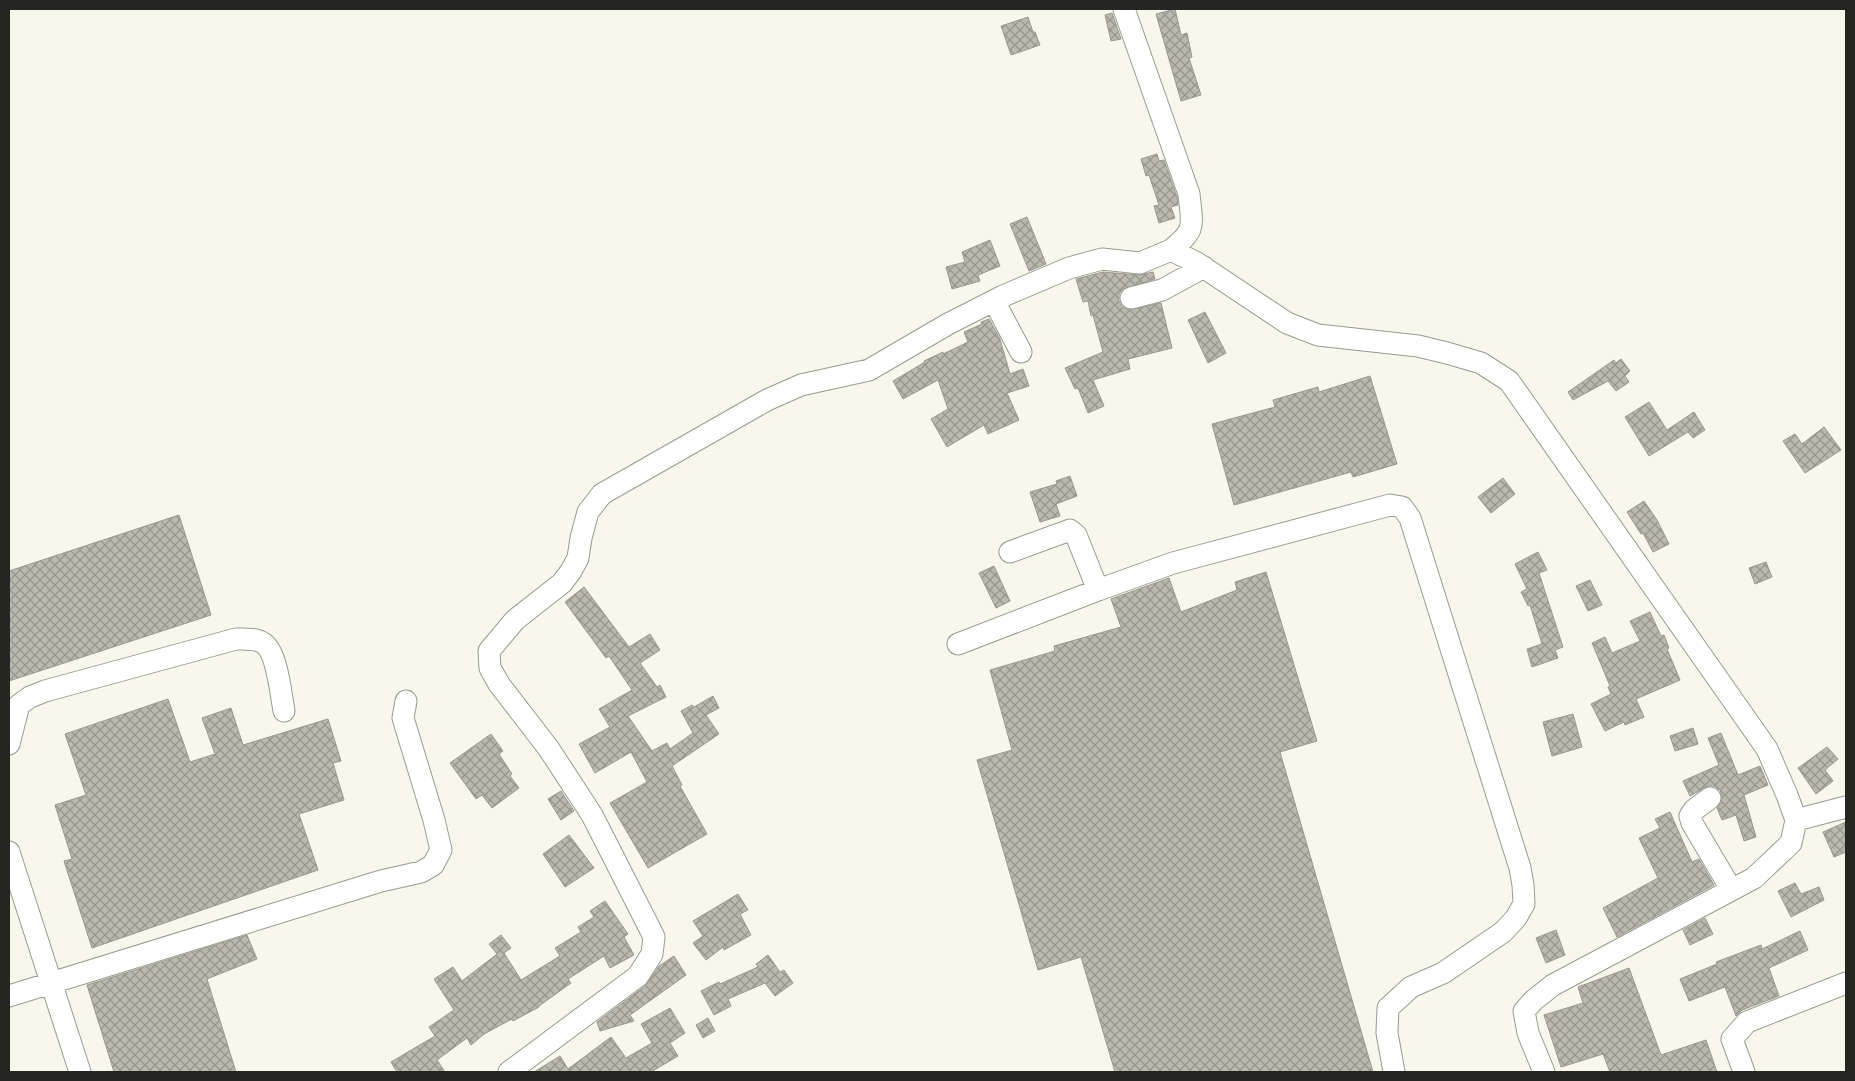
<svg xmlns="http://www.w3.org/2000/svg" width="1855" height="1081" viewBox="0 0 1855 1081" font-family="Overpass,sans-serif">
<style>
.building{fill:url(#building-cross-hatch);stroke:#99998f}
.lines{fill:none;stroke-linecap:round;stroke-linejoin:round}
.minor-casing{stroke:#999a90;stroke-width:23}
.minor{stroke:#fff;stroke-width:21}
</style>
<defs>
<pattern id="building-cross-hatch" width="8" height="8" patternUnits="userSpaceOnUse" patternTransform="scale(1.25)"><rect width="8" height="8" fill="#b9b9af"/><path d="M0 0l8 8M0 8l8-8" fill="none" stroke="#96968e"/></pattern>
</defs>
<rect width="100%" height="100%" fill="#f7f7ec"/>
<!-- building -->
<path class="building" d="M1175 9 1181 35 1187 33 1192 57 1189 58 1201 95 1181 101 1156 14Z
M1112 13 1121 39 1111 41 1105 15Z
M1028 17 1033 32H1035L1040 45 1011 55 1001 26Z
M1157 154 1159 161 1164 160 1177 197 1178 205 1171 207 1175 218 1159 223 1154 206 1159 205 1149 175 1146 176 1141 159Z
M1027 217 1046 264 1029 271 1010 224Z
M990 240 1000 266 978 275 980 281 952 289 946 267 965 262 962 252Z
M1103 272 1139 275 1153 272 1155 279 1123 289 1119 294V301L1122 307 1128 310 1161 303 1172 348 1128 359 1130 369 1093 380 1104 406 1088 413 1078 388 1075 389 1065 368 1103 352 1093 315 1091 316 1088 301 1083 302 1076 279Z
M1205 312 1226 353 1208 363 1188 320Z
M989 319 1000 339 1010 374 1023 369 1029 386 1007 393 1019 420 988 434 984 425 947 447 931 419 948 409 938 380 903 399 893 381 925 362 924 361 943 352V354L968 342 964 332 982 324 981 322Z
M1621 359 1630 371 1625 376 1629 382 1616 391 1608 381 1573 400 1568 392 1614 360 1616 363Z
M1370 376 1397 464 1353 477 1351 472 1234 505 1212 424 1275 407 1273 400 1318 387 1319 392Z
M1649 402 1667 430 1694 412 1705 430 1693 438 1688 432 1649 456 1625 417Z
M1824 427 1841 450 1805 473 1783 441 1795 434 1802 444Z
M1070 476 1077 496 1056 504 1060 516 1040 522 1030 492 1057 484 1056 481Z
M1503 478 1515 494 1491 513 1478 497Z
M1644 501 1657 520 1669 544 1653 552 1643 533 1641 534 1627 512Z
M179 515 211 615 9 681V571Z
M1538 552 1547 570 1539 573 1563 647 1555 650 1558 658 1532 667 1527 649 1542 644 1530 605 1528 606 1521 592 1527 589 1515 564Z
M1766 562 1772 577 1755 584 1749 568Z
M994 566 1010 601 996 608 979 573Z
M1266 572 1317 741 1280 752 1373 1072H1115L1081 957 1038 970 977 760 1012 750 990 670 1055 651 1054 646 1121 627 1111 599 1169 578 1181 612 1237 590 1235 582Z
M1590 580 1602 605 1588 611 1576 586Z
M584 587 629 647 650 634 660 650 640 663 657 687 660 685 666 697 628 716 652 751 667 743 670 749 693 733 681 711 692 705 694 707 713 696 719 708 706 715 719 734 672 766 682 785 680 786 707 834 648 868 610 803 647 782 631 752 595 773 579 744 610 727 599 709 632 690 609 656 606 658 565 602Z
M1650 612 1661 636 1664 635 1669 648 1667 649 1680 680 1636 699 1644 717 1625 725 1624 722 1605 731 1591 704 1611 694 1608 687 1610 686 1592 643 1605 637 1612 653 1640 641 1630 621Z
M168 699 190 762 215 754 202 718 231 708 243 745 328 719 341 761 333 763 344 800 299 814 318 870 92 948 64 861 72 859 55 805 86 795 65 734Z
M1573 714 1582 747 1552 756 1543 722Z
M1693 728 1698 744 1675 751 1670 736Z
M1721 733 1738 775 1760 766 1768 785 1744 795 1756 837 1744 841 1736 815 1722 820 1717 808 1721 803 1722 797 1720 790 1714 786H1708L1690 796 1683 781 1719 765 1708 738Z
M491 734 503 751 499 754 512 774 510 776 519 788 492 808 482 795 476 799 450 763Z
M1827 747 1838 759 1825 770 1833 781 1816 794 1798 768Z
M561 791 574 811 561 820 548 799Z
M1670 812 1692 862 1699 859 1714 885 1617 937 1603 908 1658 878 1639 838 1660 828 1655 819Z
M1846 822V852L1834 857 1823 832Z
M569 835 594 868 565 887 543 854Z
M1795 883 1801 894 1819 887 1824 900 1791 917 1778 891Z
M738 894 748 910 740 914 751 935 724 950 723 947 706 960 693 943 703 936 693 921Z
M605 901 628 934 624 937 634 955 610 968 604 956 568 979 571 983 539 1006V1007L513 1021 512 1019 484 1034 471 1045 467 1038 437 1060 445 1072H397L391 1062 435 1036 429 1027 454 1010 434 979 453 967 462 981 497 954 489 944 501 935 511 948 504 953 521 980 560 956 555 948 581 932 578 927 594 917 590 911Z
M1705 918 1713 934 1690 945 1683 930Z
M1556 930 1565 955 1546 963 1536 938Z
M1800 931 1808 950 1769 968 1779 996 1742 1010 1736 1016 1725 987 1689 1001 1680 979 1717 964 1716 962 1761 945 1762 949Z
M247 935 257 959 207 979 236 1072H114L87 985Z
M768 955 780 972 784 970 793 983 775 996 765 983 728 999 731 1006 714 1015 701 991 719 982 720 984 758 967 756 964Z
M674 956 686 975 630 1015 634 1021 600 1031 597 1022 645 986 659 966Z
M1629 968 1661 1055 1706 1040 1717 1072H1610L1603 1054 1561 1067 1544 1015 1583 1003 1578 987Z
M670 1008 685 1033 670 1043 678 1056 651 1072H534L560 1056 568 1069 611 1037 626 1058 652 1043 641 1024Z
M708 1018 715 1031 703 1038 696 1025Z"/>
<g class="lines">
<defs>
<path id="minor" d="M1124 9 1189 194C1192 226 1197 229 1171 250
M1131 298 1162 290 1204 267
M994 301 1021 352
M1010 552 1070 530 1076 535 1098 590
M958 644 1098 590 1173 563 1390 505 1402 507 1410 518 1520 868 1523 885 1524 904 1516 918 1503 932 1443 973 1411 987 1388 1008 1387 1033 1394 1072
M9 744 19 705 30 697 45 691 236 639C244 639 256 638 263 643 277 651 281 695 284 711
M1710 798 1694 810 1690 816 1692 823 1731 889
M1796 820 1846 807
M9 852 80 1072
M9 996 381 881 421 872 433 865 441 850 434 820 403 718 406 701
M509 1072 638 976 652 954 654 937 646 921 592 815 549 749 499 684 490 668 489 651 515 620 562 583 571 571 578 558 581 538 588 512 602 494 767 400 801 385 869 370 948 324 1003 296 1069 268 1102 259 1140 263 1171 250 1197 263 1287 323 1318 335 1418 346 1447 353 1481 363 1509 381 1767 749 1787 795 1796 820 1791 843 1754 878 1553 985 1534 1000 1524 1011 1528 1033 1544 1072
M1744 1072 1732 1039 1747 1022 1846 983"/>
</defs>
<!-- minor casing -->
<use href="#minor" class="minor-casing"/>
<!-- minor -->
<use href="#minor" class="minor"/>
</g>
<!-- border -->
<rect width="1855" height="1081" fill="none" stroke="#252521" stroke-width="20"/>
</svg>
